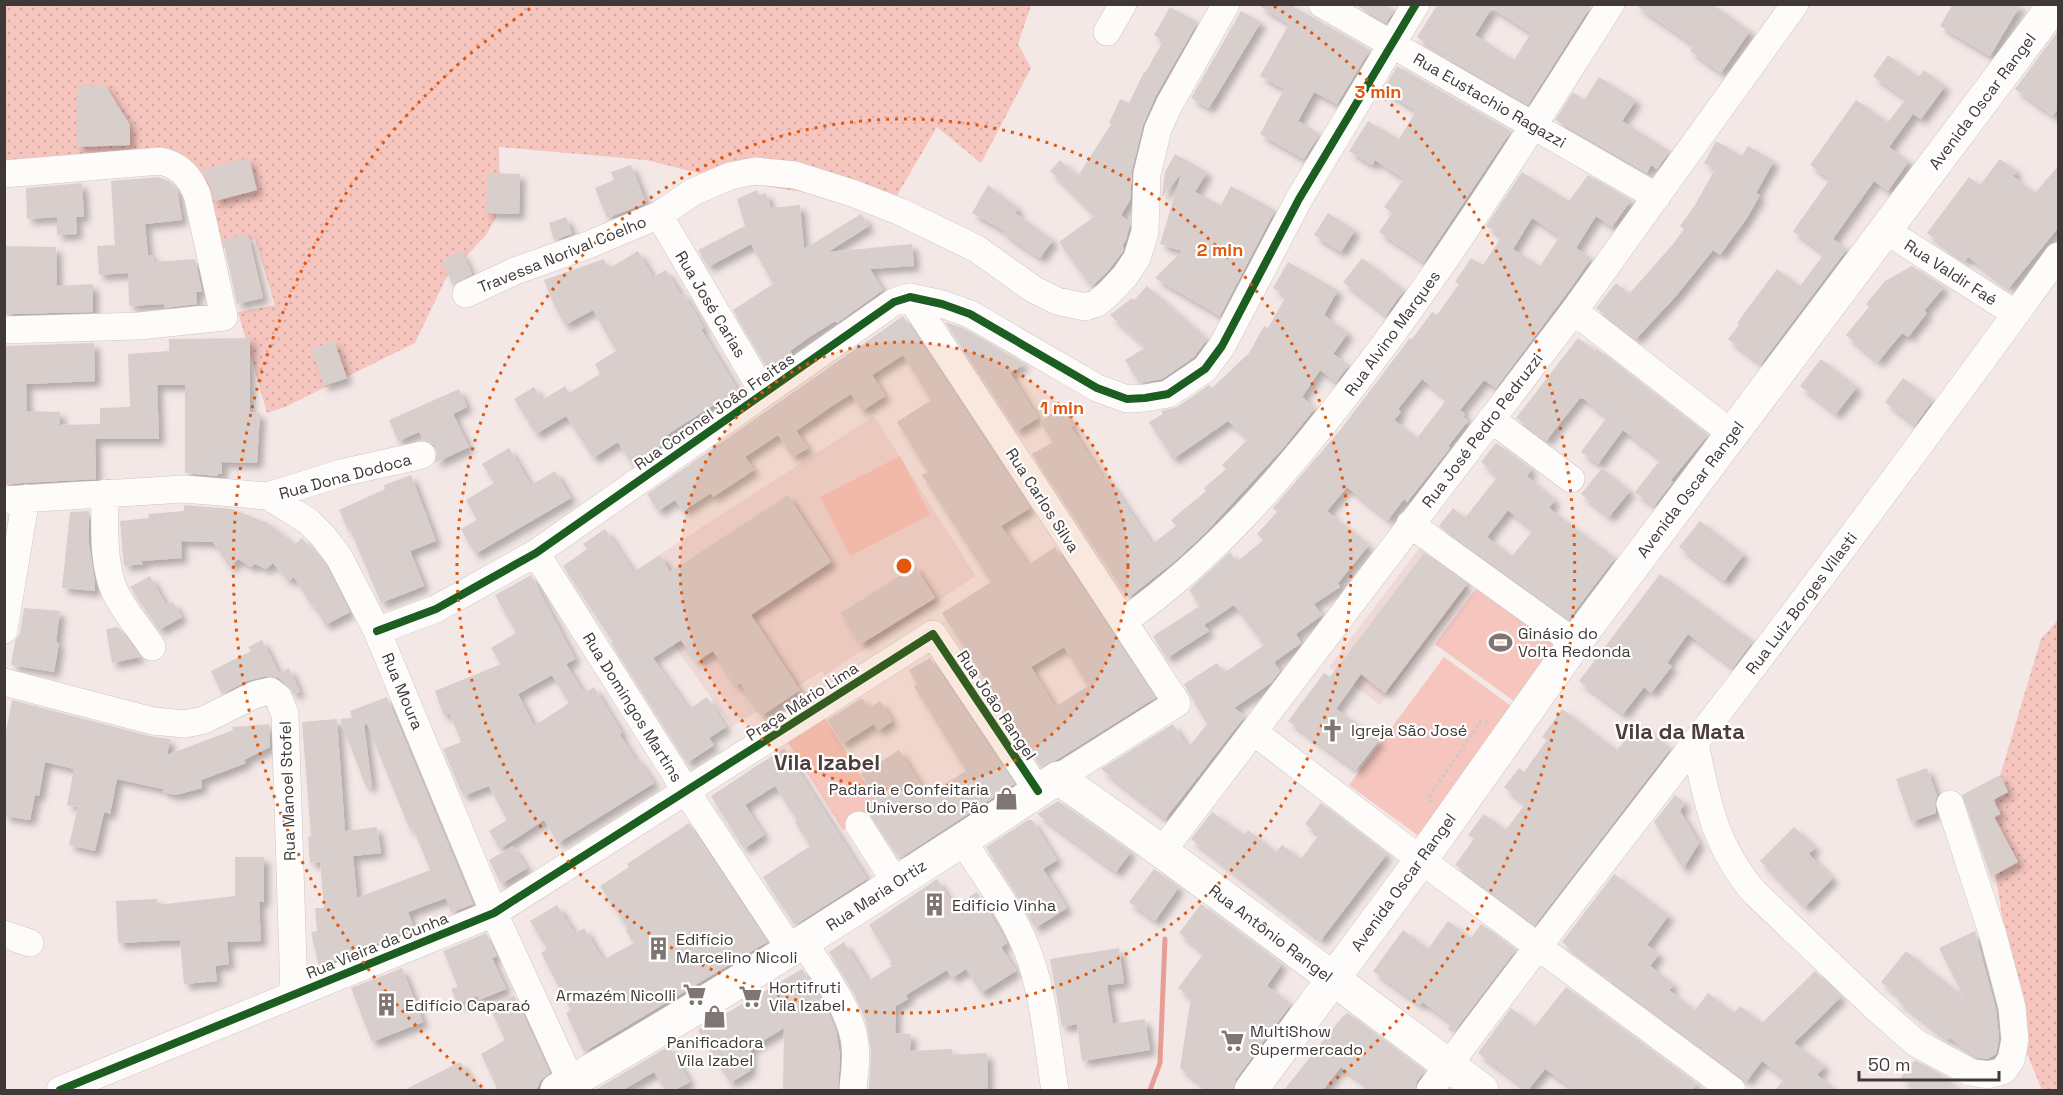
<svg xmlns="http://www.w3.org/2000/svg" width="2063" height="1095" viewBox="0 0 2063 1095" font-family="'Space Grotesk',sans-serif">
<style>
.built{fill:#eed9d6}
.grass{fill:url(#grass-dots)}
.park{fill:#f5c5be}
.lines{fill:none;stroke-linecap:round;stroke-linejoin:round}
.stream{stroke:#e69f97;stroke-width:5}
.building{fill:#d8cfcd;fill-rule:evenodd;filter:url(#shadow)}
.minor-casing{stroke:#cec5c4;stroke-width:28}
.major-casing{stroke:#cec5c4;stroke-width:34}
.path{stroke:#cdc8c7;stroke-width:3;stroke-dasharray:3 3;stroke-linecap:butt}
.minor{stroke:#fdfcfb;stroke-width:27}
.major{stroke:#fdfcfb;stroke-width:33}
.cycleway-casing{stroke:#fff;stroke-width:11}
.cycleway{stroke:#1b5e20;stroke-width:8}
.ring{fill:none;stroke:#e0570e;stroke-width:3;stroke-dasharray:3 6}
.labels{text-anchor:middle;stroke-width:4.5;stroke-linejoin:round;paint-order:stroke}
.street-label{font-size:16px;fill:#403837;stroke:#fff}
.poi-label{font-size:16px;fill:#403837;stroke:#fff;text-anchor:start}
.district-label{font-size:22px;font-weight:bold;fill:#4d3e3b;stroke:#fff}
.centre{fill:#e0570e;stroke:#fff;stroke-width:3}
.ring-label{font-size:18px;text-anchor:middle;font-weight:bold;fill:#e0570e;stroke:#fff;stroke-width:4.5;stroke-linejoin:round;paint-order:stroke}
</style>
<defs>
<pattern id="grass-dots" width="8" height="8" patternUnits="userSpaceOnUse" patternTransform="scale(1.5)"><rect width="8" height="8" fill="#f5c5be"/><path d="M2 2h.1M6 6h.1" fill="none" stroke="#d3aaa4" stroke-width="1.8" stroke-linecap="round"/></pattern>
<filter id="shadow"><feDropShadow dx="5.5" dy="5.5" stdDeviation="3" flood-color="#0004"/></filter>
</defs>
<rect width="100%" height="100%" fill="#f3e8e6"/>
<!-- built -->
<path class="built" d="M874 416 976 576 825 675 822 671 732 727 660 626 628 575Z
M1424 542 1475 580 1380 705 1329 667Z"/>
<!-- grass -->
<path class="grass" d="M4 5H1031L1018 44 1031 68 981 163 937 127 885 216 803 192 731 181 646 160 499 147 500 192 496 217 486 235 446 278 415 343 285 407 267 413 238 312 275 305 255 239 218 250 184 168 5 166Z
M2058 620V1090H2042L2023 1044 1995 873 1996 789 2041 639Z"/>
<!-- park -->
<path class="park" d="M900 456 930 515 850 556 820 497Z
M1483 579 1565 641 1518 704 1435 644Z
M1444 657 1515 709 1420 837 1349 785Z
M825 718 880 807 843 830 787 741Z"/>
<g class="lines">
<!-- stream -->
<path class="stream" d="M1150 1090 1160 1063 1165 939"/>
</g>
<!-- building -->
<path class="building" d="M1257 4H1289L1370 50 1337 104 1314 92 1298 121 1320 134 1304 159 1260 134 1284 89 1260 76 1289 24Z
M1354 4H1385L1394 10 1386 23Z
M1438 4H1592L1528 105 1445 57 1446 56 1417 37ZM1492 8 1531 33 1514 60 1475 35Z
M1634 4H1712L1750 31 1721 73 1690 51 1694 45Z
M1953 4H2021L1990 56 1940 26Z
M1170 7 1198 22 1155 97 1143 125 1132 170 1130 200 1121 215 1130 223 1126 240 1122 246 1124 248 1123 251 1108 271 1091 287 1059 242 1095 216 1050 171 1060 160 1078 176 1111 124 1109 123 1120 99 1129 103 1144 72 1145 73 1163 41 1154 35Z
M1241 11 1261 22 1209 108 1191 98Z
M2058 31V108L2053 116 2015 89Z
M1888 55 1919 77 1924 70 1945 86 1921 119 1913 114 1889 147 1909 161 1888 191 1874 181 1833 239 1847 249 1761 364 1728 339 1739 325 1737 323 1777 269 1800 286 1824 254 1793 231 1830 179 1810 165 1856 100 1888 122 1906 99 1873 76Z
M1397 66 1511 131 1424 262 1379 232 1392 213 1384 207 1404 179 1375 160 1372 165 1349 151 1368 121 1399 139 1416 111 1383 90Z
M1599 77 1636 100 1622 121 1670 151 1657 169 1651 165 1647 173 1555 120 1573 92 1584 100Z
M78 85H105L130 125V145L77 147Z
M1716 141 1742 156 1748 146 1774 161 1756 193 1760 195 1747 218 1720 255 1713 250 1676 296 1636 339 1596 308 1616 283 1629 294 1673 244 1684 229 1680 226 1695 205 1715 169 1704 163Z
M1175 154 1207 172 1195 192 1221 205 1231 186 1275 210 1220 316 1155 278 1182 251 1160 244 1181 174 1162 197 1165 172Z
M249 158 257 190 215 201 211 187 202 170Z
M2000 159 2017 171 2013 176 2035 193 2058 166V228L2009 288 1968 257 1965 261 1927 233 1969 177 1980 185Z
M631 165 646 203 607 218 595 188 614 180 611 172Z
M1522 172 1569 201 1588 175 1631 200 1612 227 1596 216 1576 248 1591 258 1573 285 1496 388 1484 380 1460 410 1465 414 1463 417 1468 421 1448 446 1450 448 1407 502 1404 499 1388 520 1347 487 1327 511 1369 545 1338 583 1340 587 1314 604 1322 615 1296 634 1301 643 1274 662 1280 671 1271 683 1234 708 1245 716 1165 819 1101 769 1173 724 1188 748 1207 724 1184 684 1217 663 1224 673 1264 645 1234 605 1204 625 1209 631 1167 658 1153 636 1200 606 1189 590 1230 552 1237 562 1263 540 1257 534 1277 512 1273 508 1341 429 1410 338 1412 339 1432 312 1437 315 1459 284 1455 282 1471 258 1483 265 1502 236 1486 226ZM1532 218 1560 236 1540 266 1513 249ZM1422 379 1447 399 1417 438 1394 420 1401 412 1398 409Z
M488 173 520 174 519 214 486 213Z
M159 177 169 181 177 190 182 220 145 224 148 255H154V262L195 259 202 292H196L197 304 164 308V304L129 306 128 273 99 275 97 246 115 245 111 181Z
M82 183 84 217H76L77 234 57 235V217L27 219 26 188Z
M988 185 1018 208 1015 213 1053 240 1040 258 1003 233 1005 231 972 213Z
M757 190 759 195 766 193 771 208 800 205 804 249 861 214 869 226 828 252 912 244 914 266 870 269 883 290 837 323 835 321 811 336 790 351 792 354 769 371 733 310 773 284 751 244 708 267 698 250 745 226 737 199Z
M1328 213 1355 230 1341 252 1314 235Z
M566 217 572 234 554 240 549 223Z
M248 234 263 298 237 304 223 240Z
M4 246 56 247 57 286 93 284V312L4 314Z
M461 251 472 274 453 285 442 261Z
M638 251 653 277 666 270 681 295 683 293 704 328 701 329 739 392 720 405 718 402 671 432 665 437 668 441 633 466 618 442 593 458 566 416 536 434 514 399 534 387 542 400 565 386 569 393 600 374 595 364 616 351 593 310 565 325 554 305 544 280 604 259 608 269Z
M1362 258 1404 290 1386 315 1343 282Z
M1288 262 1338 290 1324 315 1348 333 1333 354 1349 365 1336 382 1320 370 1302 397 1315 408 1284 447 1205 533 1176 560 1128 598 1032 454 1053 442 1040 422 1061 407 1073 426 1071 427 1103 478 1106 476 1152 544 1176 526 1171 520 1206 491 1204 488 1226 469 1222 465 1248 439 1228 421 1173 459 1149 422 1163 414 1161 411 1177 407 1209 385 1212 388 1249 353 1264 326 1268 328 1286 296 1273 288Z
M1912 266 1944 287 1924 311 1927 313 1908 337 1902 333 1878 362 1846 335 1869 307 1866 304 1885 281Z
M1147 286 1207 339 1194 357 1162 379 1139 383 1125 360 1146 347 1110 315 1132 298 1134 300Z
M903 316 1030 508 1001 526 1028 565 1055 547 1155 698 1058 759 1041 767 942 613 991 582 922 475 928 472 897 422 931 400 903 355 872 375 885 396 862 411 851 394 832 406 796 431 808 448 793 457 778 435 745 457 754 470 713 497 711 493 683 511 675 500 658 511 647 494ZM1064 647 1088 686 1055 707 1031 667Z
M945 322 963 328 1025 364 1010 373 1038 418 1017 431Z
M250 338V412L260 413 257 463 222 462V474H218V476L185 473V385H157L159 439H95L96 479 4 484V346L94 343 95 381 26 384 27 411 60 412V425L100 424V408L130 407 128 354 169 351V339Z
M1578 338 1595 351 1597 349 1708 435 1671 480 1673 482 1654 506 1635 492 1661 459 1623 430 1598 464 1581 452 1607 417 1584 399 1580 398 1546 441 1516 418Z
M334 341 347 378 324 386 311 349Z
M1821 359 1857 387 1836 414 1800 386Z
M1903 378 1933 400 1915 425 1885 402Z
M459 389 467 407 453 414 469 447 435 463 437 452 434 445 423 440 419 432 398 441 389 420Z
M1496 443 1532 469 1527 476 1555 500 1549 508 1615 558 1569 619 1439 526 1453 508 1465 518 1498 476 1481 462ZM1508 510 1533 530 1512 556 1487 537Z
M509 448 531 485 555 471 571 498 475 554 461 529 477 520 466 500 494 483 482 464Z
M1602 468 1630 491 1609 517 1581 494Z
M411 475 436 541 410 551 424 586 381 603 350 529 348 530 339 510 385 489 384 485Z
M788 495 831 562 751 615 800 690 761 716 740 683 736 686 713 651 696 662 681 640 653 658 689 709 707 697 726 727 709 738 714 745 687 763 611 643 613 642 563 566 587 549 583 544 605 529 634 572 660 555 670 572Z
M184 505 232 509 268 523 295 544 302 538 326 565 350 612 325 625 313 604 311 605 294 577 288 581 273 563 266 569 255 564 251 567 238 559 230 568 213 542 181 541 182 558 141 561 143 564 124 566 120 521 149 518 148 514 184 511Z
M89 511V544L95 583V591L62 588 70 512Z
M1700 521 1744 554 1724 581 1679 547Z
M1424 553 1467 584 1385 693 1361 674 1336 709 1379 740 1356 770 1288 721 1324 673 1330 677Z
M915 566 935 598 861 644 841 613Z
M1660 574 1753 641 1733 668 1688 634 1667 663 1672 666 1651 693 1644 687 1623 714 1579 681Z
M531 575 575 659 566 664 584 693 594 687 622 733 620 735 636 760 638 759 654 783 558 843 544 820 500 849 489 831 507 820 489 786 463 796 443 749 461 742 450 713 444 716 435 691 501 664 491 648 516 633 495 595ZM552 675 569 703 534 726 518 694Z
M150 576 166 605 173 602 182 617 159 630 130 587Z
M24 608 60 611 56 642 59 643 54 672 11 665 15 641 20 633Z
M118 627 140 657 112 663 106 629Z
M262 640 279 673 289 668 300 692 294 694 288 685 279 678 267 676 247 681 222 694 211 671 251 651 248 647Z
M930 658 1014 784 902 857 897 855 869 814 881 807 861 774 899 750 927 795 966 771 914 686 917 684 909 670Z
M387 697 473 904 451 913 446 898 408 912 414 929 319 967 311 932 317 931 315 908H324L320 862 310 863 308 837 311 836 302 722 337 719 345 831 377 827 381 853 353 856 357 898 430 870 413 828 410 830 367 724 364 725 372 786 366 787 340 719 352 718 350 711Z
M862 698 869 708 880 701 892 721 878 731 874 724 842 744 827 720Z
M12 700 149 736 170 739 167 755 233 730 232 727 270 724V747L244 760 246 763 201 780 202 788 176 795 163 792V789L117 779 110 814 104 812 95 851 69 845 78 807 67 805 74 769 45 762 39 796 35 795 30 820 4 816V742Z
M1562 709 1617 750 1638 723 1671 748 1535 925 1455 865 1474 839 1468 835 1484 814 1506 830 1525 804 1504 787 1519 768 1524 772 1547 740 1542 737Z
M784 748 867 879 795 925 763 877 810 846 795 822 797 820 775 786 745 805 764 835 744 849 711 796Z
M1927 768 1937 796 1935 801 1936 813 1911 822 1896 779Z
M2000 775 2008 792 1993 800 2001 814 1994 817 2018 862 1991 877 1962 795Z
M1675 795 1685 803 1680 811 1699 843 1683 869 1654 822Z
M1058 801 1131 852 1116 872 1037 814Z
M1321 803 1387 854 1321 940 1191 839 1212 812 1244 835 1248 830 1276 852 1282 845 1301 859 1319 835 1305 824Z
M1028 820H1032L1057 860 1043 869 1067 908 1035 928 1015 892 986 847Z
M689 823 767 942 584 1052 566 1013 571 1010 541 953 547 949 530 921 557 905 575 934 584 928 603 960 634 943 626 931 628 929 600 886 629 867 627 864Z
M1794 827 1815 847 1809 854 1833 878 1805 907 1760 861Z
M513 846 527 868 501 884 489 860Z
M235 857H264V902H259L261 941 227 942 229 964 215 966 217 981 184 984 180 940 118 943 116 901 157 899V905L235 896Z
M1154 869 1179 887 1155 921 1129 902Z
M1614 874 1669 915 1647 945 1659 954 1650 966 1674 985 1669 990 1695 1010 1708 993 1734 1013 1740 1006 1762 1023 1815 971 1841 997 1794 1043 1825 1066 1817 1075 1836 1090H1775L1785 1078 1762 1061 1747 1081 1605 976 1606 975 1562 942Z
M937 879 954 906 977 892 1007 943 1001 947 1016 971 981 993 966 969 952 978 947 970 906 995 908 999 896 1006 895 1033 911 1034 910 1051 952 1049V1055L987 1053 988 1089 869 1090 871 1051 866 1021 854 993 829 952 844 942 868 981 892 966 890 963 892 962 869 925Z
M1201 904 1282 964 1267 986 1291 1004 1236 1079 1233 1090H1209L1180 1068 1191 997 1178 988 1204 953 1179 933Z
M1448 921 1471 938 1481 924 1516 950 1453 1033 1448 1029 1452 1023 1422 1002 1420 1005 1373 971 1403 930 1428 949Z
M1975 931 1996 1010 1999 1039 1996 1054 1987 1059 1977 1057 1950 1038 1948 1040 1897 1000 1900 997 1881 982 1906 951 1964 997 1939 948Z
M486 933 497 956 492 958 506 989 479 1000 477 996 458 1004 451 989 458 987 443 951Z
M1119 948 1124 983 1107 985 1113 1024 1145 1019 1150 1050 1082 1061 1077 1024 1062 1027 1050 959Z
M402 968 423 1022 372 1042 351 988Z
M802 969 826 1008 836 1030 840 1056 838 1090H783L784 1028 751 1048 750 1071 730 1083 698 1030Z
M1566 987 1697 1084 1692 1090H1576L1545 1069 1528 1090 1478 1053 1511 1008 1535 1026Z
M514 995 550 1073 541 1080 536 1090H498L481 1054 505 1040 491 1010Z
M1348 1013 1425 1071 1417 1081 1415 1090H1373L1341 1067 1323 1090H1284L1342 1017Z
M669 1046 690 1082 675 1090H665L654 1072 623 1090H595Z
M1915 1060 1939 1073 1959 1090H1917L1901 1077Z
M460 1062 478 1090H404Z"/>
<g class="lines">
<defs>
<path id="minor" d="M1322 4 1657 197
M1107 32 1123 4
M4 174 160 161C180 165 189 176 197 194L224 317 139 326 4 330
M659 215 763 392
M1885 230 2016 314
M466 294 515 271 588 245 659 215 693 192 730 176 755 171 795 175 852 193 901 212 977 249 1033 289 1057 301 1085 307 1097 303 1108 294 1125 276 1137 258 1145 232 1147 174 1158 129 1169 105 1226 4
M910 297 1177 703 1058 778
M1574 311 1731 433
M1491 419 1571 479
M105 493C105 524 102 562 115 592 124 611 140 629 152 647
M268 496 341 473 422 455
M4 500 184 489 268 496 308 521 323 536 339 557 377 631 494 913 575 1090
M1410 524 1575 643
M536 553 686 791 791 950
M1124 621C1212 559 1281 479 1346 395 1443 271 1526 137 1611 4
M4 630 26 498
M377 631 436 609 536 553 894 302 910 297 942 304 970 314 1097 388 1127 399 1145 398 1168 394 1205 369 1222 346 1299 199 1416 4
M4 682 153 721 185 724 204 720 254 695 270 691 278 697 285 714 294 993
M1254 732 1421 860 1732 1090
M1695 743C1707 801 1714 845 1754 892L1875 1007 1916 1043 1970 1072 1988 1075 2003 1071 2011 1060 2015 1040 2012 1007 1993 935 1950 804
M859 825 896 883
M962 840C982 871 1006 903 1022 938 1043 982 1047 1042 1055 1090
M1163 850 1574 311 1795 4
M4 934 30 943
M804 942C822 973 847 1003 854 1038 858 1055 854 1074 853 1090
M60 1090 494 913 933 634 1038 791
M1430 1090C1516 973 1606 859 1694 744 1818 583 1939 420 2058 256"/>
<path id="major" d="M557 1090C728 992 894 885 1058 778 1203 878 1341 986 1482 1090
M1251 1090 1421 860 1575 643 2055 4"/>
</defs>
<!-- minor casing -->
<use href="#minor" class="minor-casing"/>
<!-- major casing -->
<use href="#major" class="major-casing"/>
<!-- path -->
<path class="path" d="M1432 802 1429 797 1481 721 1487 722"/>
<!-- minor -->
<use href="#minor" class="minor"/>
<!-- major -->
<use href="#major" class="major"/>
<defs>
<path id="cycleway" d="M377 631 436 609 536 553 894 302 910 297 942 304 970 314 1097 388 1127 399 1145 398 1168 394 1205 369 1222 346 1299 199 1416 4
M60 1090 494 913 933 634 1038 791"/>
</defs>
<!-- cycleway casing -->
<use href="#cycleway" class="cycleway-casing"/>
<!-- cycleway -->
<use href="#cycleway" class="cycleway"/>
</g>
<!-- distance rings -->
<circle cx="904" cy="566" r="224" fill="#e0570e" fill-opacity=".12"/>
<g class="ring">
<circle cx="904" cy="566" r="224"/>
<circle cx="904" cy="566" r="447"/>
<path d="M482 1087A671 671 0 0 1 534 6M1274 6A671 671 0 0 1 1326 1087"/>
</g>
<!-- icons -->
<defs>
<symbol id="stadium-bare" viewBox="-9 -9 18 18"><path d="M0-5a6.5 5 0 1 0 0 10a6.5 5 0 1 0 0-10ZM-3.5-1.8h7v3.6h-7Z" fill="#7f7674" stroke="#fff" stroke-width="2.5" paint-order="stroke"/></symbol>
<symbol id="church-bare" viewBox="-9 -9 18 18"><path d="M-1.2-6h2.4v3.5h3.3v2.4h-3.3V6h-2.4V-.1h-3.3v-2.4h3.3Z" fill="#7f7674" stroke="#fff" stroke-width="2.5" paint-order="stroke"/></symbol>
<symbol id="shop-bare" viewBox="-9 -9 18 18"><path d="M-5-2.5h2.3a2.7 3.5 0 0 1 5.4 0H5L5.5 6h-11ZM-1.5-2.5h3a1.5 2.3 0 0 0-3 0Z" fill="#7f7674" stroke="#fff" stroke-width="2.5" paint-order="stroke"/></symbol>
<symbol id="building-bare" viewBox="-9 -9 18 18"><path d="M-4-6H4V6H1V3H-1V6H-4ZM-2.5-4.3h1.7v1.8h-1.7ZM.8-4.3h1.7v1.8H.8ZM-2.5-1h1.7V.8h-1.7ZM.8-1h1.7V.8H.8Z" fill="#7f7674" stroke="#fff" stroke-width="2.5" paint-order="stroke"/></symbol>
<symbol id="supermarket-bare" viewBox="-9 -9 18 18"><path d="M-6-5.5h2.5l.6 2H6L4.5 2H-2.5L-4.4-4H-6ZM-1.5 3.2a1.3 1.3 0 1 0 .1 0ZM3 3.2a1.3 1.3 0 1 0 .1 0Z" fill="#7f7674" stroke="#fff" stroke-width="2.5" paint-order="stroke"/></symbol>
</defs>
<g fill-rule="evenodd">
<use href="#stadium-bare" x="1484" y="626" width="33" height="33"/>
<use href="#church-bare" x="1316" y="714" width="33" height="33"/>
<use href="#shop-bare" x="990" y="782" width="33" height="33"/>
<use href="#building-bare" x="918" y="888" width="33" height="33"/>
<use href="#building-bare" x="642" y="932" width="33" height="33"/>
<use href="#supermarket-bare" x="678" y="978" width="33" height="33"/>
<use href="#supermarket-bare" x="734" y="980" width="33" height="33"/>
<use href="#building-bare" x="370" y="988" width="33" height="33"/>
<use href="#shop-bare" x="698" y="1000" width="33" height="33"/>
<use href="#supermarket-bare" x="1216" y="1024" width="33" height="33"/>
</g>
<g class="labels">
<!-- street labels -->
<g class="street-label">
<text transform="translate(1490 100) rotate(30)" y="6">Rua Eustachio Ragazzi</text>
<text transform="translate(1982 101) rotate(-53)" y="6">Avenida Oscar Rangel</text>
<text transform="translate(562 254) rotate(-22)" y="6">Travessa Norival Coelho</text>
<text transform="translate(1951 272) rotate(33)" y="6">Rua Valdir Faé</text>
<text transform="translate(711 304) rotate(59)" y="6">Rua José Carias</text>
<text transform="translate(1392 333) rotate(-54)" y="6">Rua Alvino Marques</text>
<text transform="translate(714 411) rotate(-35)" y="6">Rua Coronel João Freitas</text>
<text transform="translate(1482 430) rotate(-53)" y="6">Rua José Pedro Pedruzzi</text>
<text transform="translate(345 476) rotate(-15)" y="6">Rua Dona Dodoca</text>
<text transform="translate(1690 489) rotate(-53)" y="6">Avenida Oscar Rangel</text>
<text transform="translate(1043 500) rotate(57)" y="6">Rua Carlos Silva</text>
<text transform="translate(1801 603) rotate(-53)" y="6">Rua Luiz Borges Vilasti</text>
<text transform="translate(403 691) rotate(67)" y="6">Rua Moura</text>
<text transform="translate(802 701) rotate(-33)" y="6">Praça Mário Lima</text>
<text transform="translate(997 705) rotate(56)" y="6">Rua João Rangel</text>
<text transform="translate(633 707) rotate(58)" y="6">Rua Domingos Martins</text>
<text transform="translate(287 791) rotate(-92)" y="6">Rua Manoel Stofel</text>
<text transform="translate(1403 882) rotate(-54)" y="6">Avenida Oscar Rangel</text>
<text transform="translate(876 895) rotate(-33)" y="6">Rua Maria Ortiz</text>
<text transform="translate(1271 933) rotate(37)" y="6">Rua Antônio Rangel</text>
<text transform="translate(377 945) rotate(-22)" y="6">Rua Vieira da Cunha</text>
</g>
<!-- poi labels -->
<g class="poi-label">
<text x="1518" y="639">Ginásio do<tspan x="1518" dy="18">Volta Redonda</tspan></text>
<text x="1351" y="736">Igreja São José</text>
<text x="989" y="795" text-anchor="end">Padaria e Confeitaria<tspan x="989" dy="18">Universo do Pão</tspan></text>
<text x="952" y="911">Edifício Vinha</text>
<text x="676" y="945">Edifício<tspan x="676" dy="18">Marcelino Nicoli</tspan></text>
<text x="769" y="993">Hortifruti<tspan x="769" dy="18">Vila Izabel</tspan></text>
<text x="676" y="1001" text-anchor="end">Armazém Nicolli</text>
<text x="405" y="1011">Edifício Caparaó</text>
<text x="1250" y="1037">MultiShow<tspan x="1250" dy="18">Supermercado</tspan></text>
<text x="715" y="1048" text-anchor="middle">Panificadora<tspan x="715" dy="18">Vila Izabel</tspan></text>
</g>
<!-- district labels -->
<g class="district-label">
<text x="1680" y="739">Vila da Mata</text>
<text x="827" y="770">Vila Izabel</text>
</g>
</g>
<circle cx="904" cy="566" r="9" class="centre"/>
<g class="ring-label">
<text x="1378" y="98">3 min</text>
<text x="1220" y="256">2 min</text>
<text x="1062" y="414">1 min</text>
</g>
<!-- border -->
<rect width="2063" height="1095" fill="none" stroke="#403837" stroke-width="12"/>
<!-- scale -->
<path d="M1859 1071v9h140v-9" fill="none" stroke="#403837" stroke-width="3"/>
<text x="1868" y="1071" font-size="18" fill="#403837" stroke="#ffffff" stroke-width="4.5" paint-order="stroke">50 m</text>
</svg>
